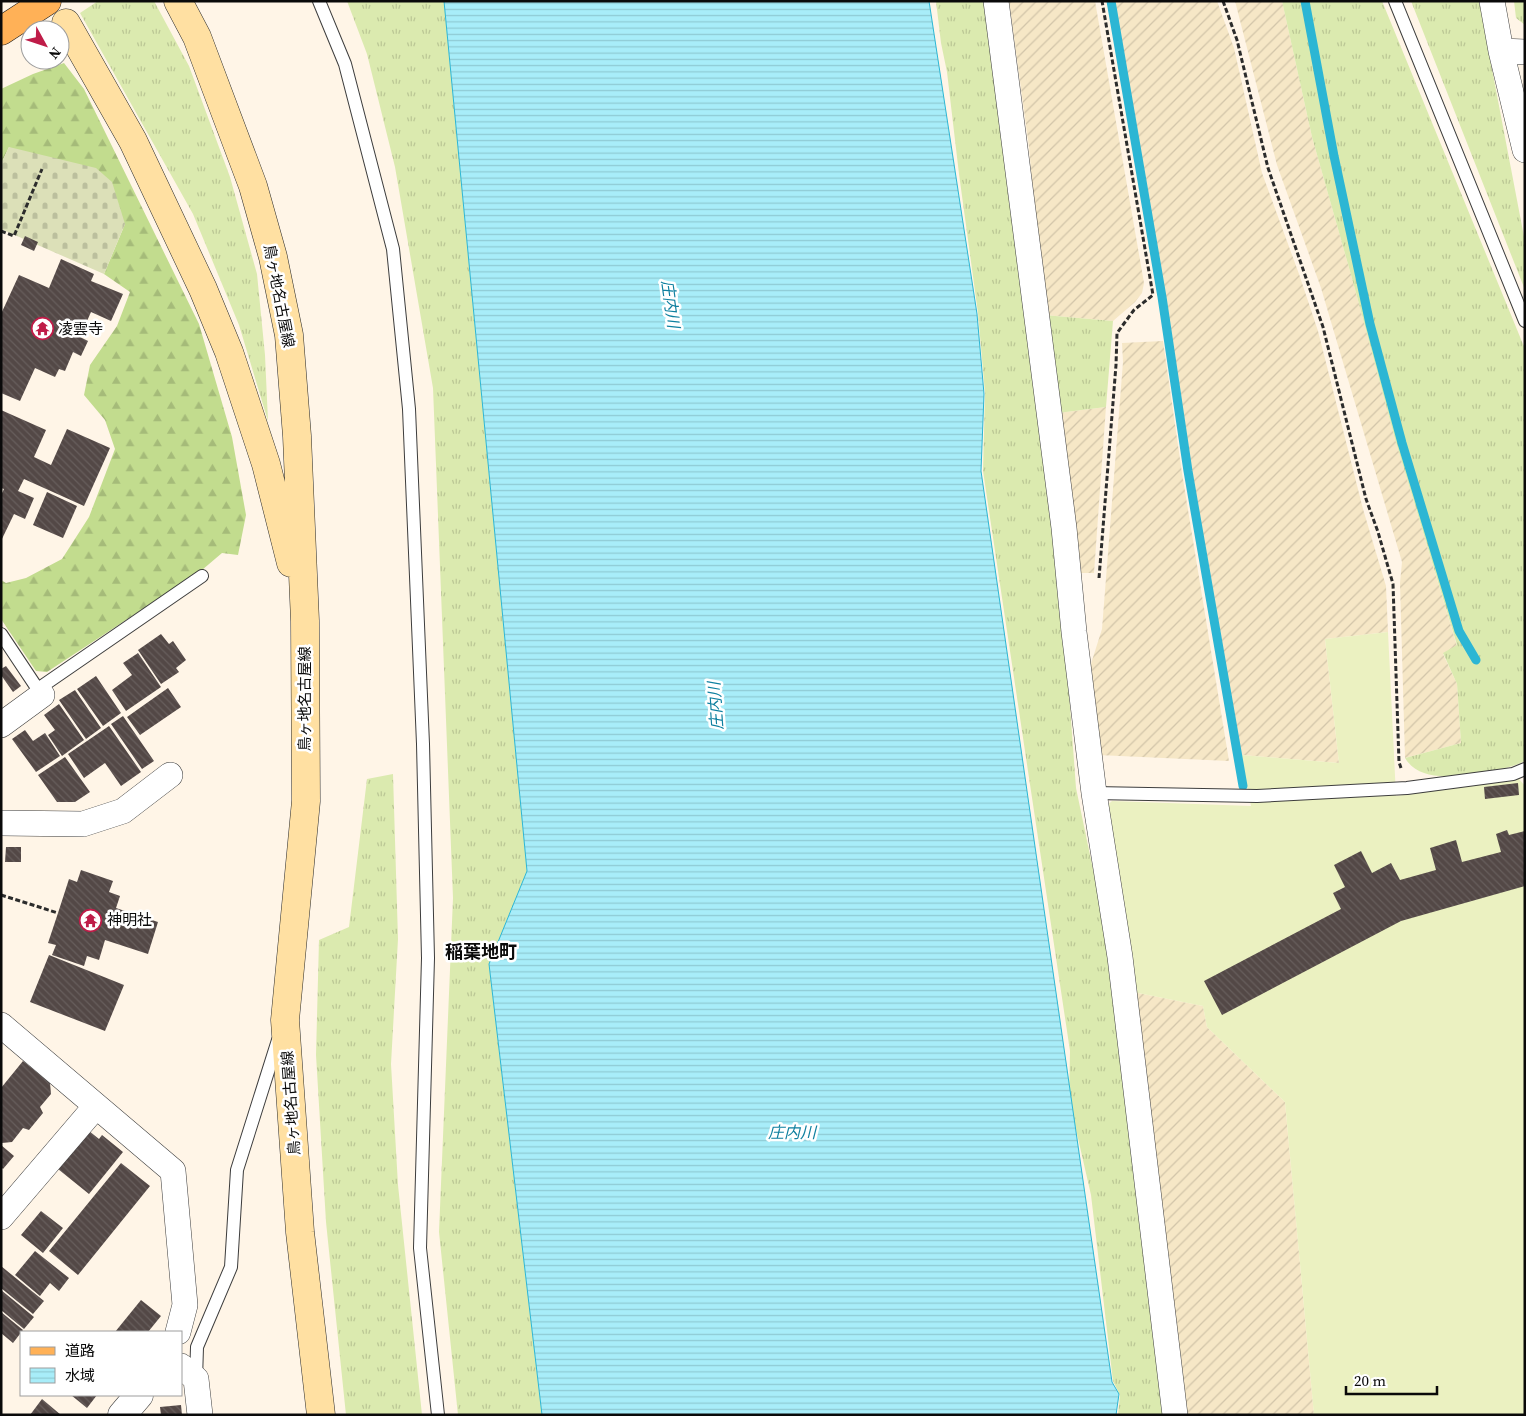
<svg xmlns="http://www.w3.org/2000/svg" width="1526" height="1416" viewBox="0 0 1526 1416" font-family="'Source Serif 4','Noto Sans JP',serif">
<style>
.farmland{fill:url(#farmland-furrows)}
.grass{fill:url(#grass-tufts)}
.forest{fill:url(#forest-firs)}
.cemetery{fill:url(#cemetery-stones)}
.pitch{fill:#ebf1c1}
.water{fill:url(#water-rules);stroke:#2cb6d4}
.lines{fill:none;stroke-linecap:round;stroke-linejoin:round}
.stream{stroke:#2cb6d4;stroke-width:9}
.building{fill:url(#building-back-hatch)}
.service-casing{stroke:#3d3d3d;stroke-width:14}
.minor-casing{stroke:#3d3d3d;stroke-width:26}
.tertiary-casing{stroke:#3d3d3d;stroke-width:29}
.secondary-casing{stroke:#2c2c2c;stroke-width:29}
.primary-casing{stroke:#1b1b1b;stroke-width:29}
.path{stroke:#2c2c2c;stroke-width:3;stroke-dasharray:5 2.5;stroke-linecap:butt}
.service{stroke:#fff;stroke-width:12}
.minor{stroke:#fff;stroke-width:25}
.tertiary{stroke:#fff;stroke-width:28}
.secondary{stroke:#ffe0a2;stroke-width:28}
.primary{stroke:#ffb157;stroke-width:28}
.labels{text-anchor:middle;stroke-width:5;stroke-linejoin:round;paint-order:stroke}
.street-label{font-size:15px;fill:#0a0a0a;stroke:#fff}
.poi-label{font-size:15px;fill:#0a0a0a;stroke:#fff;text-anchor:start}
.water-label{font-size:16px;font-style:italic;fill:#0f80a0;stroke:#fff}
.quarter-label{font-size:18px;font-weight:bold;fill:#0a0a0a;stroke:#fff}
</style>
<defs>
<pattern id="farmland-furrows" width="10" height="10" patternUnits="userSpaceOnUse" patternTransform="scale(1.25)"><rect width="10" height="10" fill="#f6e7c6"/><path d="M-1 1l2-2M0 10L10 0M9 11l2-2" fill="none" stroke="#d2c5a9"/></pattern>
<pattern id="grass-tufts" width="24" height="20" patternUnits="userSpaceOnUse" patternTransform="scale(1.25)"><rect width="24" height="20" fill="#dbeaaf"/><path d="M3 7l-1-3M5 7V3M7 7l1-3M15 17l-1-3M17 17v-4M19 17l1-3" fill="none" stroke="#bbc795"/></pattern>
<pattern id="forest-firs" width="22" height="20" patternUnits="userSpaceOnUse" patternTransform="scale(1.25)"><rect width="22" height="20" fill="#c2dc8e"/><path d="M5 1l3.5 6h-7zM16 11l3.5 6h-7z" fill="#a5bb79"/></pattern>
<pattern id="cemetery-stones" width="16" height="16" patternUnits="userSpaceOnUse" patternTransform="scale(1.25)"><rect width="16" height="16" fill="#dce0b8"/><path d="M2 7V4a2 2 0 0 1 4 0v3zM10 15v-3a2 2 0 0 1 4 0v3z" fill="#bbbf9d"/></pattern>
<pattern id="water-rules" width="6" height="5" patternUnits="userSpaceOnUse" patternTransform="scale(1.25)"><rect width="6" height="5" fill="#a8edf9"/><path d="M0 2.5h6" fill="none" stroke="#8fcad4"/></pattern>
<pattern id="building-back-hatch" width="6" height="6" patternUnits="userSpaceOnUse" patternTransform="scale(1.25)"><rect width="6" height="6" fill="#534846"/><path d="M-1 5l2 2M0 0l6 6M5-1l2 2" fill="none" stroke="#675e5c"/></pattern>
</defs>
<rect width="100%" height="100%" fill="#fff5e7"/>
<!-- farmland -->
<path class="farmland" d="M1009 1H1095L1144 283 1142 293 1135 302 1113 321 1044 315 1029 147Z
M1111 1H1217L1234 48 1262 173 1299 274 1318 331 1363 509 1386 586 1388 632 1325 639 1339 763 1241 755Z
M1235 1H1282L1312 137 1355 289 1395 439 1457 646 1443 654 1457 684 1461 743 1405 758 1400 583 1402 562 1321 288 1277 165Z
M1163 341 1182 473 1229 761 1098 755 1089 670 1102 629 1123 362 1122 343Z
M1106 407 1094 573H1076L1058 413Z
M1133 992 1203 1006 1207 1027 1285 1102 1314 1415H1184Z"/>
<!-- grass -->
<path class="grass" d="M98 1H154L189 66 230 177 257 274 265 355 268 421 239 325 193 214 80 13Z
M347 1H444L527 871 489 964 542 1415H458L439 1232 453 898 433 388 395 167 367 54Z
M936 1H988L1061 583 1076 788 1107 936 1166 1415H1118L1120 1395 1113 1381 1091 1195 1069 1099 1070 1051 983 471 985 393 978 313 959 174 947 72 941 43Z
M1282 1H1382L1525 349V761C1509 769 1498 769 1480 772 1456 776 1420 783 1405 758L1461 743 1457 684 1443 653 1457 645 1395 439 1355 289 1312 137Z
M1411 1H1479L1525 242V290Z
M1514 1H1525V25L1516 18Z
M1044 315 1113 321 1106 407 1058 413Z
M393 774 398 939 391 1064 398 1185 422 1415H346L326 1222 316 1055 319 940 349 927 367 779Z"/>
<!-- forest -->
<path class="forest" d="M64 63 84 89 199 324 232 437 246 515 238 555 222 553 202 570 47 672 36 671 1 619V580L6 583 26 578 62 559 89 517 115 449 105 420 84 395 90 365 117 326 130 292 104 274 125 224 9 147 1 164V89L33 74Z"/>
<!-- cemetery -->
<path class="cemetery" d="M9 147 96 168 112 182 125 224 104 274 1 229V164Z"/>
<!-- pitch -->
<path class="pitch" d="M1388 632 1396 796 1519 779 1525 786V1415H1314L1285 1102 1207 1027 1203 1006 1133 992 1104 808 1112 801 1251 806 1241 755 1339 763 1325 639Z"/>
<!-- water -->
<path class="water" d="M444 1H929L977 314 984 394 981 471 1112 1382 1119 1394 1116 1415H542L489 964 527 871Z"/>
<g class="lines">
<!-- stream -->
<path class="stream" d="M1111 1 1162 297 1188 471 1243 786
M1305 1 1334 156 1370 324 1402 443 1459 631 1476 660"/>
</g>
<!-- building -->
<path class="building" d="M25 236 38 242 34 251 21 245Z
M61 259 94 274 91 281 123 294 111 321 91 312 80 337 88 341 81 356 73 352 65 371 59 369 55 377 35 368 20 401 1 393V314L19 275 49 288Z
M1 410 46 430 34 457 51 465 67 429 110 448 84 506 24 479 18 491 34 498 25 519 14 514 1 541V495L4 489 1 488Z
M47 492 77 506 63 538 33 525Z
M161 634 169 644 173 641 186 660 176 668 179 672 161 684 138 650Z
M138 653 161 687 126 711 112 690 132 675 123 663Z
M6 666 21 686 13 692 1 675V669Z
M96 676 121 713 103 726 77 689Z
M168 688 181 707 140 735 127 717Z
M75 690 101 728 86 739 59 700Z
M59 704 84 740 62 756 48 735 55 730 44 715Z
M123 716 154 761 142 769 111 724Z
M109 726 141 772 121 786 105 763 84 778 68 754Z
M25 730 33 741 45 733 60 756 36 772 12 739Z
M65 757 90 792 75 802H57L38 775Z
M1518 783 1519 795 1485 799 1484 787Z
M1507 830 1509 835 1525 831V886L1401 921 1222 1015 1204 981 1341 909 1333 893 1345 887 1334 865 1361 851 1372 873 1391 863 1400 880 1436 870 1430 848 1456 840 1462 862 1501 852 1496 834Z
M6 847H21V862H5Z
M81 870 113 881 109 892 120 896 116 908 158 922 148 954 105 940 99 960 87 956 84 966 52 955 56 945 48 943 58 913 69 879 77 882Z
M49 955 124 985 105 1031 30 1002Z
M23 1061 50 1083 51 1094 40 1107 43 1113 29 1130 23 1128 12 1142 2 1143 1 1088Z
M89 1131 99 1139 102 1135 123 1152 89 1194 58 1169Z
M1 1145 14 1156 3 1169 1 1167Z
M121 1163 150 1186 78 1275 49 1251Z
M41 1211 63 1228 43 1253 21 1235Z
M35 1251 69 1278 59 1291 50 1283 40 1296 15 1275Z
M1 1266 44 1301 33 1314 1 1288Z
M1 1290 34 1317 24 1329 1 1310Z
M141 1300 161 1316 148 1332H115Z
M1 1312 23 1330 13 1343 1 1333Z
M71 1395H97L87 1408Z
M42 1399 61 1415H30Z
M181 1405 182 1415H161L160 1407Z"/>
<g class="lines">
<defs>
<path id="service" d="M319 1 345 64 393 249 409 409 423 744 428 958 420 1248 438 1415
M1395 1 1525 321
M1 634 41 694
M38 689 202 576
M1094 793 1257 796 1407 788 1513 774 1525 769
M196 1379 197 1347 231 1267 237 1170 278 1040"/>
<path id="minor" d="M996 1 1064 528 1074 632 1094 793 1120 957 1175 1415
M1492 1 1501 51 1525 150
M1501 51 1525 52
M1 725 42 695
M1 823 83 824 123 811 170 775
M1 1025 173 1171 185 1305 178 1332
M1 1217 96 1106
M181 1366 196 1379 200 1415"/>
<path id="tertiary" d="M122 1415 139 1395"/>
<path id="secondary" d="M178 1 197 37 253 186 273 257 289 335 297 436 305 621 306 801 285 1020 300 1232 321 1415
M66 23 133 141 203 289 229 352 266 464 291 563"/>
<path id="primary" d="M1 31 47 1"/>
</defs>
<!-- service casing -->
<use href="#service" class="service-casing"/>
<!-- minor casing -->
<use href="#minor" class="minor-casing"/>
<!-- tertiary casing -->
<use href="#tertiary" class="tertiary-casing"/>
<!-- secondary casing -->
<use href="#secondary" class="secondary-casing"/>
<!-- primary casing -->
<use href="#primary" class="primary-casing"/>
<!-- path -->
<path class="path" d="M1223 1 1237 40 1268 168 1323 327 1366 499 1378 532 1393 584 1399 762 1401 768
M1 231 14 236 42 169
M1099 578 1116 365 1117 333 1134 310 1153 295 1102 1
M1 895 58 913"/>
<!-- service -->
<use href="#service" class="service"/>
<!-- minor -->
<use href="#minor" class="minor"/>
<!-- tertiary -->
<use href="#tertiary" class="tertiary"/>
<!-- secondary -->
<use href="#secondary" class="secondary"/>
<!-- primary -->
<use href="#primary" class="primary"/>
</g>
<!-- icons -->
<defs>
<symbol id="temple-ring" viewBox="-11 -11 22 22"><circle r="9.5" fill="#fff" stroke="#bf1c48" stroke-width="1.5"/><path d="M0-6L5-2H3V0L6.5 2.5H4V6H1.5V3h-3V6H-4V2.5H-6.5L-3 0V-2H-5Z" fill="#bf1c48"/></symbol>
</defs>
<g fill-rule="evenodd">
<use href="#temple-ring" x="30" y="316" width="25" height="25"/>
<use href="#temple-ring" x="78" y="908" width="25" height="25"/>
</g>
<g class="labels">
<!-- street labels -->
<g class="street-label">
<text transform="translate(279 296) rotate(79)" y="5">鳥ヶ地名古屋線</text>
<text transform="translate(305 699) rotate(-90)" y="5">鳥ヶ地名古屋線</text>
<text transform="translate(291 1103) rotate(-94)" y="5">鳥ヶ地名古屋線</text>
</g>
<!-- poi labels -->
<g class="poi-label">
<text x="58" y="334">凌雲寺</text>
<text x="107" y="925">神明社</text>
</g>
<!-- water labels -->
<g class="water-label">
<text transform="translate(671 304) rotate(82)" y="6">庄内川</text>
<text transform="translate(715 706) rotate(-94)" y="6">庄内川</text>
<text x="792" y="1138">庄内川</text>
</g>
<!-- quarter labels -->
<g class="quarter-label">
<text x="481" y="958">稲葉地町</text>
</g>
</g>
<!-- border -->
<rect width="1526" height="1416" fill="none" stroke="#0a0a0a" stroke-width="5"/>
<!-- legend -->
<rect x="20" y="1331" width="162" height="65" fill="#ffffff" stroke="#9d9d9d"/>
<rect x="30" y="1347" width="25" height="8" fill="#ffb157" stroke="#9d9d9d"/>
<text x="65" y="1356" font-size="15" fill="#0a0a0a">道路</text>
<rect x="30" y="1368" width="25" height="15" fill="url(#water-rules)" stroke="#9d9d9d"/>
<text x="65" y="1381" font-size="15" fill="#0a0a0a">水域</text>
<!-- north arrow -->
<g transform="translate(45 45) rotate(130)"><circle r="24" fill="#ffffff" stroke="#9d9d9d"/>
<path d="M0-4L9 19L0 12L-9 19Z" fill="#bf1c48"/>
<text y="-8" font-size="14" font-weight="bold" text-anchor="middle" fill="#0a0a0a">N</text>
</g>
<!-- scale -->
<path d="M1346 1386v8h91v-8" fill="none" stroke="#0a0a0a" stroke-width="2.5"/>
<text x="1354" y="1386" font-size="15" fill="#0a0a0a" stroke="#ffffff" stroke-width="4" paint-order="stroke">20 m</text>
</svg>
